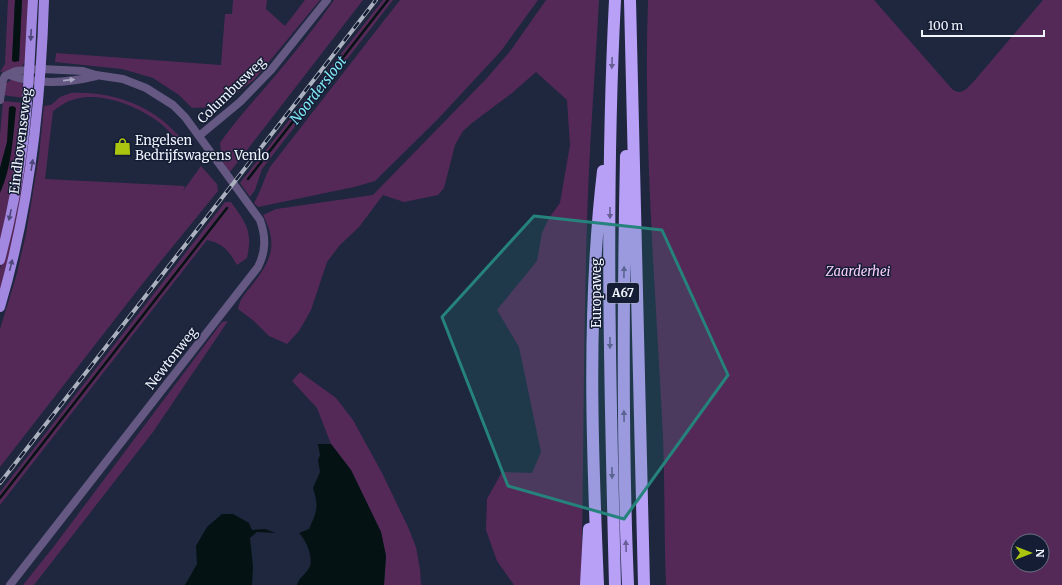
<svg xmlns="http://www.w3.org/2000/svg" width="1062" height="585" viewBox="0 0 1062 585" font-family="Merriweather,serif">
<style>
.green{fill:#552957;fill-rule:evenodd}
.water{fill:#051213}
.lines{fill:none;stroke-linecap:round;stroke-linejoin:round}
.stream{stroke:#051213;stroke-width:2.5}
.minor{stroke:#655984;stroke-width:8}
.major{stroke:#a388e2;stroke-width:10}
.highway{stroke:#b9a0f7;stroke-width:12}
.rail-casing{stroke:#abb1bf;stroke-width:4}
.rail{stroke:#141d33;stroke-width:2.5;stroke-dasharray:8;stroke-linecap:butt}
.oneway{fill:#4d4879}
.oneway2{fill:#665e95}
.oneway3{fill:#aaa6c1}
.marked{fill:#26837c;fill-opacity:0.2;stroke:#26837c;stroke-width:3;stroke-linejoin:round}
.labels{text-anchor:middle;stroke-width:3;stroke-linejoin:round;paint-order:stroke}
.shield{fill:#141d33;stroke:#aeb4c1;stroke-width:1}
.shield-label{font-size:12px;font-weight:bold;fill:#f0f4fe}
.street-label{font-size:13px;fill:#f0f4fe;stroke:#141d33}
.poi-label{font-size:13px;fill:#f0f4fe;stroke:#141d33;text-anchor:start}
.park-label{font-size:13px;font-style:italic;fill:#f8cdf9;stroke:#141d33}
.water-label{font-size:14px;font-style:italic;fill:#80e9f7;stroke:#141d33}
</style>
<rect width="100%" height="100%" fill="#1e273e"/>
<!-- green -->
<path class="green" d="M8 0H15L12 60 19 61 22 0H30L26 60C20 72 12 70 0 72L5 64Z
M233 0H267L266 9 285 26 305 0H320L254 80 217 107 192 108 179 95 153 78 122 69 55 62 56 53 221 65 225 14H232Z
M334 0H363L230 172 218 155 221 152 220 143C235 121 252 103 269 83 292 56 314 29 334 0Z
M383 0H393L262 169 255 190 250 197 240 183Z
M400 0H538L501 51 437 120 375 181 354 187 258 207 254 203C261 191 264 179 270 167Z
M546 0H599C595 74 589 149 587 223 583 344 584 464 581 585H514L497 561 486 530 487 499 502 472 532 473 541 452 519 347 497 310 537 261 542 233 549 218 560 203 570 145 567 100 536 72 512 93 472 123 463 131 455 145 444 188 438 195 404 202 383 195 359 227 339 246 327 262 311 310 299 331 287 344 269 336 254 321 238 309C240 298 245 294 252 285 272 260 278 244 263 215L276 209 373 195 487 78 511 50Z
M648 0H874L952 89C962 97 968 87 975 80L1043 0H1062V585H666C664 536 665 486 663 437 656 292 643 146 648 0ZM1018 541H1042V565H1018Z
M13 79C26 83 24 85 24 98L3 95 6 83Z
M71 93C115 91 156 107 183 141L182 145C173 135 164 125 153 118 132 104 100 92 75 99 67 101 60 106 53 111L45 179 185 186 183 191 201 166 217 184 218 191 147 278 0 467V329L16 277 26 234 39 156 44 106 51 105 60 97Z
M3 101 24 103 13 184 0 244V179H5L9 107 7 142 0 168V135Z
M25 151H27L22 206 0 297V269L5 251Z
M225 202H231C246 223 253 231 247 258L237 265C228 250 224 244 207 240L0 505V492Z
M228 321 153 432 34 585H23L55 545 222 322Z
M300 372 336 398 353 420 382 473 408 527 416 547 420 569 421 585H384L386 556 381 532 351 470 331 444 317 408 292 381Z"/>
<!-- water -->
<path class="water" d="M15 0H22L19 61 15 62 12 61Z
M13 106 16 108C13 136 12 167 0 193V168L7 142 9 107Z
M318 444H331L351 470 381 532 386 556 384 585H297L298 582C301 577 308 571 310 566 313 556 306 540 299 533L309 529C317 511 319 507 313 488L320 472 318 460 320 455Z
M222 514H233L249 523 252 530 265 529 276 533 257 532 250 538 253 567 252 585H185L197 564 196 546 207 527Z"/>
<g class="lines">
<!-- stream -->
<path class="stream" d="M248 179 388 0
M0 498 227 208"/>
<!-- minor -->
<path class="minor" d="M9 75C37 85 68 83 96 76
M0 100 3 80 5 76 16 71 41 69 83 71 96 75 123 79 146 88 173 105 185 117 260 220C266 237 266 251 258 267L10 585
M199 136 240 102 271 70 327 0"/>
<!-- major -->
<path class="major" d="M0 260C10 222 18 182 23 143 29 96 30 48 33 0
M0 307C30 207 41 104 44 0"/>
<!-- highway -->
<path class="highway" d="M615 0C605 195 610 390 615 585
M630 0 644 585
M626 156C623 299 622 442 628 585
M586 585 589 529
M598 585C592 447 587 308 603 171"/>
<defs>
<path id="rail" d="M0 483 376 0"/>
</defs>
<!-- rail casing -->
<use href="#rail" class="rail-casing"/>
<!-- rail -->
<use href="#rail" class="rail"/>
</g>
<!-- one-way arrows -->
<defs><path id="oneway-solid" d="M-6-.8H1V-3.2L6.5 0L1 3.2V.8H-6Z"/></defs>
<g class="oneway">
<use href="#oneway-solid" transform="translate(31 35) rotate(93)"/>
<use href="#oneway-solid" transform="translate(32 165) rotate(-81)"/>
<use href="#oneway-solid" transform="translate(10 215) rotate(102)"/>
<use href="#oneway-solid" transform="translate(11 265) rotate(-76)"/>
</g>
<g class="oneway2">
<use href="#oneway-solid" transform="translate(612 63) rotate(92)"/>
<use href="#oneway-solid" transform="translate(610 213) rotate(90)"/>
<use href="#oneway-solid" transform="translate(624 272) rotate(-89)"/>
<use href="#oneway-solid" transform="translate(610 343) rotate(90)"/>
<use href="#oneway-solid" transform="translate(624 416) rotate(-91)"/>
<use href="#oneway-solid" transform="translate(612 473) rotate(89)"/>
<use href="#oneway-solid" transform="translate(626 546) rotate(-92)"/>
</g>
<use class="oneway3" href="#oneway-solid" transform="translate(69 80) rotate(-6)"/>
<!-- marked area -->
<path class="marked" d="M534 216 662 230 728 375 624 519 508 486 442 317Z"/>
<!-- icons -->
<defs>
<symbol id="shop-bare" viewBox="-9 -9 18 18"><path d="M-5-2.5h2.3a2.7 3.5 0 0 1 5.4 0H5L5.5 6h-11ZM-1.5-2.5h3a1.5 2.3 0 0 0-3 0Z" fill="#acc610" stroke="#141d33" stroke-width="2.5" paint-order="stroke"/></symbol>
</defs>
<g fill-rule="evenodd">
<use href="#shop-bare" x="110" y="134" width="25" height="25"/>
</g>
<g class="labels">
<!-- shield labels -->
<rect class="shield" x="607" y="283" width="32" height="20" rx="3"/>
<g class="shield-label">
<text x="623" y="297">A67</text>
</g>
<!-- street labels -->
<g class="street-label">
<text transform="translate(231 90) rotate(-44)" y="5">Columbusweg</text>
<text transform="translate(20 141) rotate(-83)" y="5">Eindhovenseweg</text>
<text transform="translate(596 293) rotate(-90)" y="5">Europaweg</text>
<text transform="translate(171 358) rotate(-52)" y="5">Newtonweg</text>
</g>
<!-- poi labels -->
<g class="poi-label">
<text x="135" y="145">Engelsen<tspan x="135" dy="15">Bedrijfswagens Venlo</tspan></text>
</g>
<!-- park labels -->
<g class="park-label">
<text x="858" y="276">Zaarderhei</text>
</g>
<!-- water labels -->
<g class="water-label">
<text transform="translate(318 90) rotate(-52)" y="5">Noordersloot</text>
</g>
</g>
<!-- north arrow -->
<g transform="translate(1030 553) rotate(90)"><circle r="19" fill="#141d33" stroke="#6c7384"/>
<path d="M0-3L7 15L0 10L-7 15Z" fill="#acc610"/>
<text y="-6" font-size="11" font-weight="bold" text-anchor="middle" fill="#f0f4fe">N</text>
</g>
<!-- scale -->
<path d="M922 30v6h122v-6" fill="none" stroke="#f0f4fe" stroke-width="2"/>
<text x="928" y="30" font-size="12" fill="#f0f4fe" stroke="#141d33" stroke-width="3" paint-order="stroke">100 m</text>
</svg>
